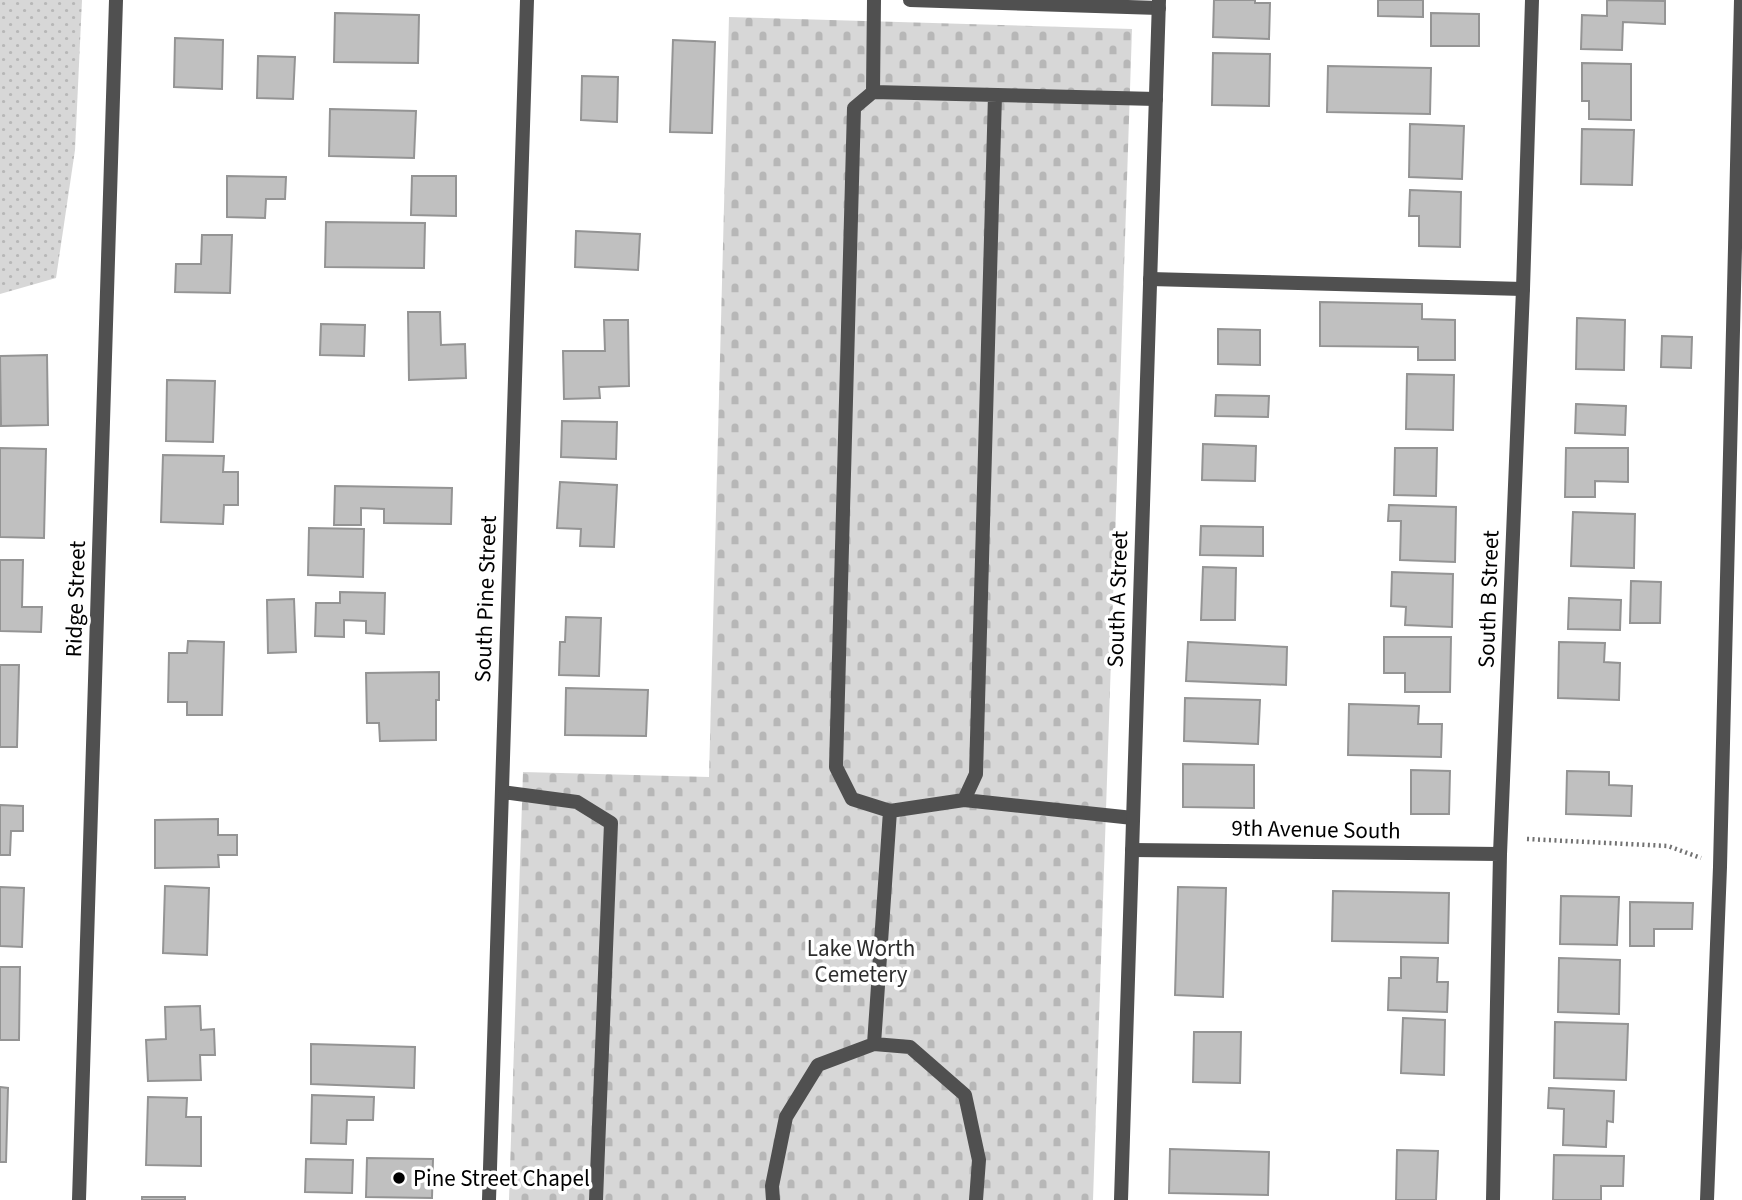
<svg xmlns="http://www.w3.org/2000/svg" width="1742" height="1200" viewBox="0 0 1742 1200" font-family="'Source Sans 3',sans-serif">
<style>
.grass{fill:url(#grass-dots)}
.cemetery{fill:url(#cemetery-stones)}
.building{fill:#c0c0c0;stroke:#949494;stroke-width:2}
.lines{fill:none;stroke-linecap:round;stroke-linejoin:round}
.path{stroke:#727272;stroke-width:4.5;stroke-dasharray:2 3.5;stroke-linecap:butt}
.service{stroke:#505050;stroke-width:14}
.minor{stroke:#505050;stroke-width:14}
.tertiary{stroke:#505050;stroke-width:14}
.poi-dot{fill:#000;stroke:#fff;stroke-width:2.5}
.labels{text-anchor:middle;stroke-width:7;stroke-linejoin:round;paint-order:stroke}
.street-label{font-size:23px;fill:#000;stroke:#fff}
.park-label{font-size:23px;fill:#2e2e2e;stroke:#fff}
.poi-label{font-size:23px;fill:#000;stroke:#fff;text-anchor:start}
</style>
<defs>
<pattern id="grass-dots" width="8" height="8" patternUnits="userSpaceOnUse" patternTransform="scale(1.75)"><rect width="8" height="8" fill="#d7d7d7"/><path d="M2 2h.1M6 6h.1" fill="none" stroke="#b7b7b7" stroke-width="1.8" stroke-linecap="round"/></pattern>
<pattern id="cemetery-stones" width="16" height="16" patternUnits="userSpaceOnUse" patternTransform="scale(1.75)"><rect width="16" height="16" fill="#d7d7d7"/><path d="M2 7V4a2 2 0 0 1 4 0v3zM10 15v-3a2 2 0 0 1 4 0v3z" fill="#b7b7b7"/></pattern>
</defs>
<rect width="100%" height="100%" fill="#fff"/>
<!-- grass -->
<path class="grass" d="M0 0H82L75 150 56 278 0 294Z"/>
<!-- cemetery -->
<path class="cemetery" d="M729 17 1132 29 1093 1200H509L523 772 709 777Z"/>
<!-- building -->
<path class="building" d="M1214 0H1255V3H1270L1269 39 1213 37Z
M1378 0H1423V17L1378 16Z
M1607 0 1665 1V24L1623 22 1622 50 1581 49 1582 15 1607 16Z
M335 13 419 15 418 63 334 62Z
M1431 13 1479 14V46H1431Z
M175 38 223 40 222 89 174 87Z
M673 40 715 42 712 133 670 132Z
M1213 53 1270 54 1269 106 1212 105Z
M258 56 295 57 293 99 257 98Z
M1582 63 1631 64V120L1589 119V101H1582Z
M1328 66 1431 68 1430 114 1327 112Z
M582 76 618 77 617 122 581 120Z
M330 109 416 111 414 158 329 156Z
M1410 124 1464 126 1462 179 1409 177Z
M1582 129 1634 130 1632 185 1581 184Z
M227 176 286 177 285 199H266L265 218 227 217Z
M412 176H456V216L411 215Z
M1410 190 1461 192 1460 247 1419 246V216H1409Z
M326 222 425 223 424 268 325 267Z
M576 231 640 234 638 270 575 267Z
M202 235H232L230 293 175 292 176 264H201Z
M1320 302 1422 304V319L1455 320V360H1418V347L1320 346Z
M408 312H440L441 345 465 344 466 378 409 380Z
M1577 318 1625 320 1624 370 1576 369Z
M604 320H628L629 386 599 387 600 398 564 399 563 351H605Z
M321 324 365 325 364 356 320 355Z
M1218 329 1260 330V365L1218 364Z
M1662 336 1692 337 1691 368 1661 367Z
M47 355 48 425 1 426 0 356Z
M1407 374 1454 375 1453 430 1406 429Z
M167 380 215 381 213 442 166 441Z
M1216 395 1269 396 1268 417 1215 416Z
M1576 404 1626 406 1625 435 1575 433Z
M562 421 617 422 616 459 561 457Z
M1203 444 1256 446 1255 481 1202 480Z
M0 448 46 449 44 538 0 537Z
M1395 448H1437L1436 496 1394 495Z
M1566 448H1628V482L1595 481V497H1565Z
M163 455 224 456 223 472H238V505H224L223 524 161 522Z
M560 482 617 485 614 547 580 546 581 529 557 528Z
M335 486 452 488 451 524 384 523V509L361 508V525H334Z
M1389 505 1456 507 1455 562 1400 560 1401 521H1388Z
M1573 512 1635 514 1634 568 1571 566Z
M1201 526 1263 527V556L1200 555Z
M309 528 364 529 363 577 308 575Z
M0 560H23L22 607H42L41 632 0 631Z
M1203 567 1236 568 1235 620H1201Z
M1392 572 1453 574 1452 627 1405 625 1406 607 1391 606Z
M1631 581 1661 582 1660 623H1630Z
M340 592 385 593 384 634 366 633V621L344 620V637L315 636 316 603H340Z
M1569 598 1621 600 1620 630 1568 629Z
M294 599 296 652 268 653 267 600Z
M566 617 601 618 599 676 559 675 560 642H565Z
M1384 637H1451L1450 692H1405V673H1384Z
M188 641 224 642 222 715H187V702H168L169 653H187Z
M1188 642 1287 647 1286 685 1186 681Z
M1559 642 1605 643 1604 662 1620 663 1619 700 1558 698Z
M0 665H19L17 747H0Z
M439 672V700H436V740L380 741 379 723H367L366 673Z
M566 688 648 690 646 736 565 735Z
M1185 698 1260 700 1258 744 1184 741Z
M1349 704 1419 706 1418 724H1442L1441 757 1348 755Z
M1183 764 1254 765V808L1183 807Z
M1411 770 1450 771 1449 814H1411Z
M1567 771 1609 772V785L1632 786 1631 816 1566 814Z
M0 805 23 806V831H11L10 855H0Z
M218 819V835H237V855H218L219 867 155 868V820Z
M165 886 209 888 207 955 163 953Z
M0 887 24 888 22 947 0 946Z
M1178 887 1226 888 1223 997 1175 995Z
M1333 891 1449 893 1448 943 1332 941Z
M1561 896 1619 897 1617 945 1560 944Z
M1630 902 1693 903 1692 929H1654V946H1630Z
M1401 957 1438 958 1437 982H1448L1447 1012 1388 1010 1389 978H1401Z
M1559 958 1620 960 1619 1014 1558 1012Z
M0 967H20L19 1040H0Z
M200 1006 201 1030 214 1029 215 1055H200L201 1080 148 1081 146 1040 166 1039 165 1007Z
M1403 1018 1445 1020 1444 1075 1401 1073Z
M1555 1022 1628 1024 1626 1080 1554 1078Z
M1194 1032H1241L1240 1083 1193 1082Z
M311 1044 415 1047 414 1088 311 1084Z
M0 1087 8 1088 6 1162H0Z
M1549 1088 1614 1091 1613 1122 1607 1121 1606 1147 1563 1145 1564 1109 1548 1108Z
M312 1095 374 1097 373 1120H347L346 1144 311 1143Z
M148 1097 187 1098 186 1117H201V1166L146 1165Z
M1170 1149 1269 1152 1268 1195 1169 1193Z
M1397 1150 1438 1151 1436 1200H1396Z
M1554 1155 1624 1156 1623 1186H1601V1200H1553Z
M367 1158 433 1159 432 1198 366 1197Z
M306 1159 353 1160 352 1193 305 1192Z
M142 1197H185V1200H142Z"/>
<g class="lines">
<!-- path -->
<path class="path" d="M1527 839 1668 846 1701 858"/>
<!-- service -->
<path class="service" d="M873 92 874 0
M1150 279 1523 289
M502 792 577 802 611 823 596 1200
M964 800 1133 818
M890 811 964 800 976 774 995 95
M874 1044 890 811 852 799 836 767 854 108 873 92 1156 99
M773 1200 772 1186 786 1117 818 1065 874 1044 910 1047 965 1095 979 1160 976 1200
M1707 1200 1720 867 1741 0"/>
<!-- minor -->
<path class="minor" d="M910 0 1159 8
M1132 850 1500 854
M79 1200 116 0
M489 1200 527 0
M1493 1200 1500 854 1523 289 1532 0"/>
<!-- tertiary -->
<path class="tertiary" d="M1121 1200 1159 0"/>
</g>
<!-- markers -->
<circle class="poi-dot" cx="399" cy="1178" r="7"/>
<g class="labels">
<!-- street labels -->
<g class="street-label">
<text transform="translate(75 599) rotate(-88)" y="8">Ridge Street</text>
<text transform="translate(485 599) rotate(-88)" y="8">South Pine Street</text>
<text transform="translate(1117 599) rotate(-88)" y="8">South A Street</text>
<text transform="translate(1488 599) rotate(-88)" y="8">South B Street</text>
<text transform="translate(1316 829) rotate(1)" y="8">9th Avenue South</text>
</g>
<!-- park labels -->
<g class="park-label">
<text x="861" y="956">Lake Worth<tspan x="861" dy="26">Cemetery</tspan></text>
</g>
<!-- poi labels -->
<g class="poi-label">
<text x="413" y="1186">Pine Street Chapel</text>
</g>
</g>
</svg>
